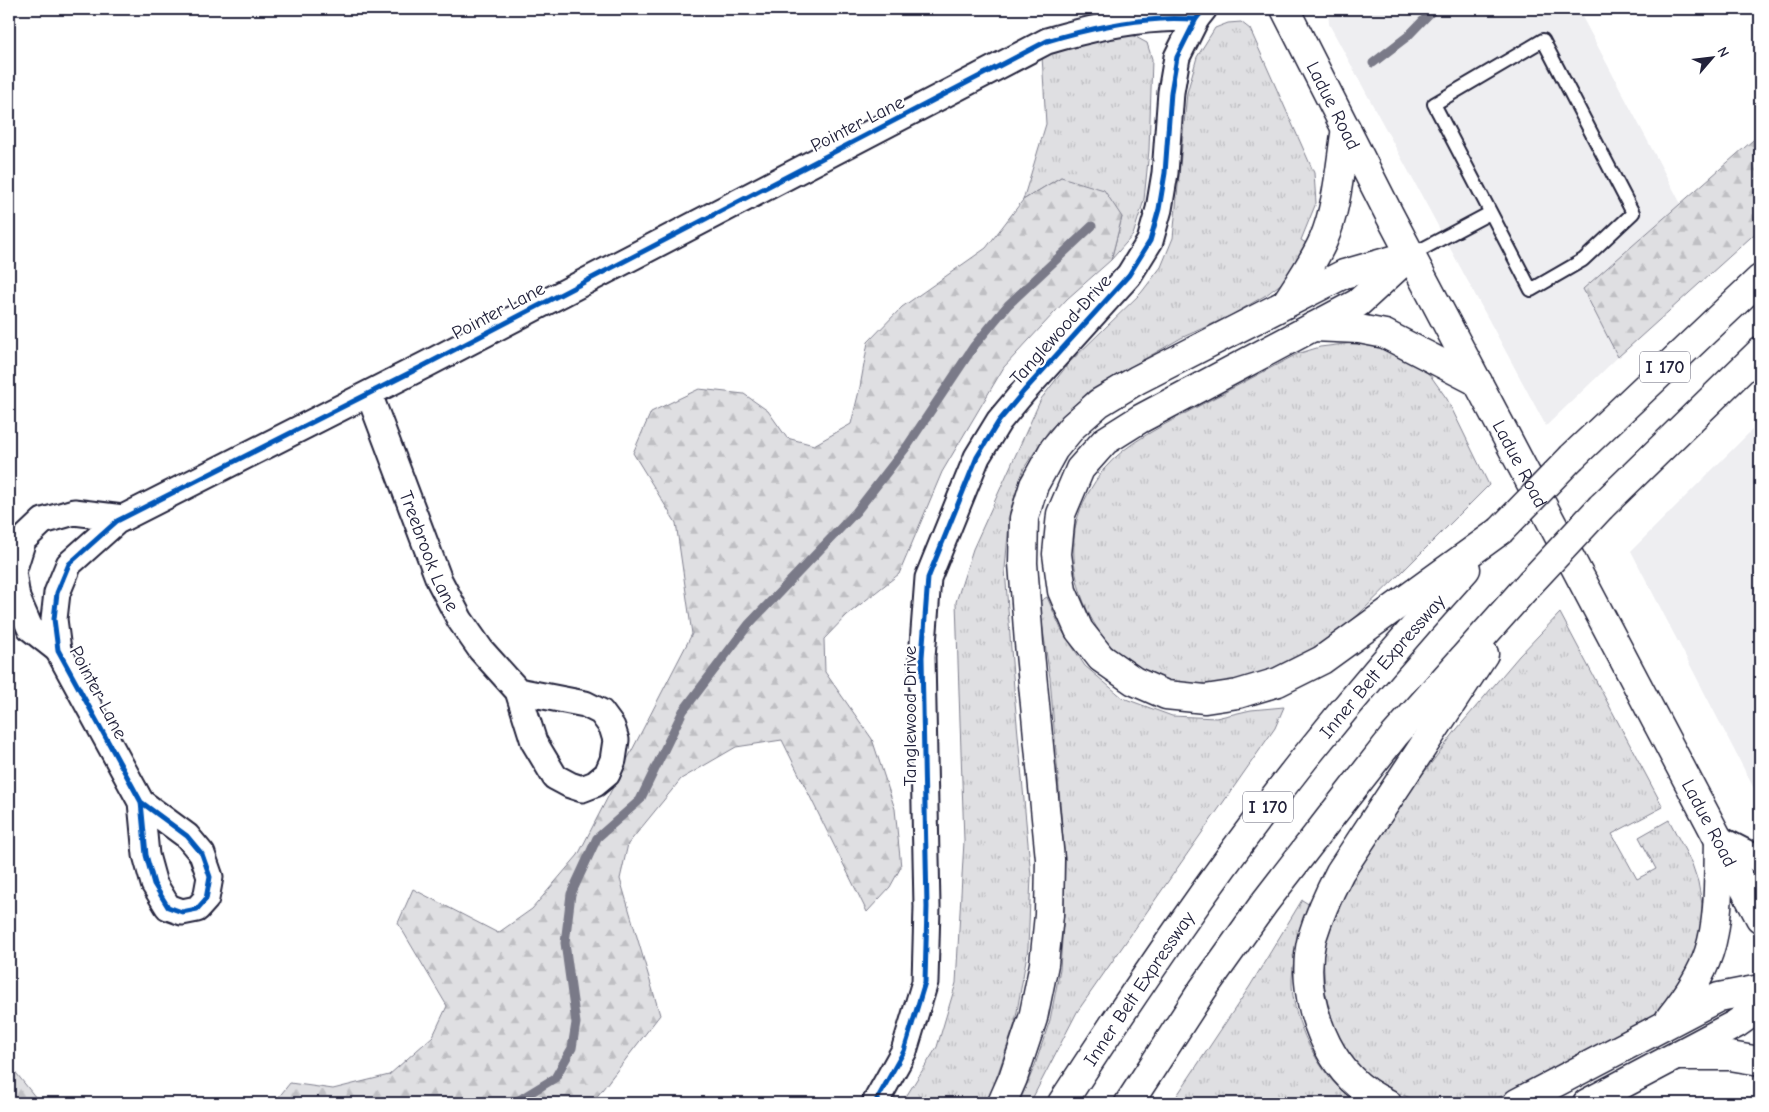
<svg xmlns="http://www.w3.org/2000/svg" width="1769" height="1112" viewBox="0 0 1769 1112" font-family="'Comic Neue',sans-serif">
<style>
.built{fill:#eeeef1}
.grass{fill:url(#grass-tufts);stroke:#80808e}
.forest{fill:url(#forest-firs);stroke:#80808e}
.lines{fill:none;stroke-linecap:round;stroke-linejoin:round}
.stream{stroke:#7a7a88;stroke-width:9}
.lane-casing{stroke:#22223b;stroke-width:16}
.street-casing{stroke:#22223b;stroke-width:29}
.secondary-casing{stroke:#22223b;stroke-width:31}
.highway-casing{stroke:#22223b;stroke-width:31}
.lane{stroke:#fff;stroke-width:12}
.street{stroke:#fff;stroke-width:25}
.secondary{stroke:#fff;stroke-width:28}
.highway{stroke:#fff;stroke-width:28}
.highway-bridge-casing{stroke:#22223b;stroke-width:31;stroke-linecap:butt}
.highway-bridge{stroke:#fff;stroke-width:28}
.cycleway-casing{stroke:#fff;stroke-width:8}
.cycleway{stroke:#0057b8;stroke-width:5}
.labels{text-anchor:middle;stroke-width:4.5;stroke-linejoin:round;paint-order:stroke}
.shield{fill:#fff;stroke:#646476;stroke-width:1}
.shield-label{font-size:18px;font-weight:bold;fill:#22223b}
.street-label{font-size:19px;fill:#22223b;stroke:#fff}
</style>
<defs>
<pattern id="grass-tufts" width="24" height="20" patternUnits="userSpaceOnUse" patternTransform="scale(1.25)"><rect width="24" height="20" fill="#dfdfe2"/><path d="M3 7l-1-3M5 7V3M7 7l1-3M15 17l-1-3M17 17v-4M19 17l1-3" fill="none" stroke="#bfbfc3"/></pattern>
<pattern id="forest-firs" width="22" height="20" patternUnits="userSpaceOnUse" patternTransform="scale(1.25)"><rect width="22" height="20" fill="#dfdfe2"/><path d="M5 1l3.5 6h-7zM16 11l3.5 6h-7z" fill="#bfbfc3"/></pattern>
</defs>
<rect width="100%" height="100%" fill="#fff"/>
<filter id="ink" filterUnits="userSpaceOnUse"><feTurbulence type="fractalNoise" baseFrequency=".02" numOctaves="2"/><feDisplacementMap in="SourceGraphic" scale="10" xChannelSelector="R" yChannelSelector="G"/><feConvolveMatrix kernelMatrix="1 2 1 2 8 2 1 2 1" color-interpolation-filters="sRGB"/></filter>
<g filter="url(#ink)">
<!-- built -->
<path class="built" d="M1328 9H1578L1681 204 1583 289 1618 357 1546 426 1329 24Z
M1760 422V800L1631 551Z"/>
<!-- grass -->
<path class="grass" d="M1241 22 1250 29 1314 173 1316 203 1301 240 1309 245 1290 277 1266 295 1230 316 1181 338 1089 391 1049 430 1024 468 1010 511 1005 569 1015 702 1031 876 1028 948 1015 1023 988 1103H902L937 1047 956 983 964 841 956 602 973 549 1041 399 1069 363 1141 293 1161 267 1173 238 1187 93 1197 57 1215 28 1228 23Z
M1132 35 1147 43 1152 59 1149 150 1144 200 1133 235 1111 260 1122 217 1061 177 1023 200 1046 124 1042 56 1103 39Z
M1353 343 1377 346 1402 355 1430 375 1447 399 1489 485C1459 515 1430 544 1401 573 1374 599 1347 628 1316 650 1305 657 1292 663 1280 668 1240 686 1193 692 1151 674 1095 651 1065 583 1076 524 1080 505 1092 485 1104 469 1128 441 1163 426 1195 408 1229 390 1263 372 1297 354L1320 347Z
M1047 597 1061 629 1085 666 1123 698 1172 716 1216 718 1251 710 1284 707 1275 728 1077 1012 1030 1103H1019L1035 1065 1050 1020 1060 969 1064 911 1065 862 1050 678 1039 602Z
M1560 613 1663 807 1612 834 1637 879 1656 869 1639 837 1669 820 1692 864 1698 882 1702 904 1701 928 1697 952 1687 973 1658 1013 1634 1029 1515 1090 1486 1103H1440L1415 1100 1384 1087 1359 1067 1336 1033 1325 993 1323 951 1332 912 1367 848 1457 729 1519 656Z
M1302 900 1310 905C1301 930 1293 953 1292 979 1291 1015 1313 1061 1337 1086 1343 1092 1351 1098 1357 1103H1172L1250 986Z"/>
<!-- forest -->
<path class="forest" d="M1760 134V229L1618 357 1583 289Z
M1061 177 1104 190 1122 217 1111 260 1067 299 1004 367 942 472 899 574 847 615 824 639 825 672 872 739 895 809 901 867 890 887 867 912 782 740 736 747 681 779 628 844 620 879 660 1015 592 1103H274L290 1083 333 1089 389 1075 433 1036 447 1006 398 923 413 889 498 933 532 909 578 855 692 634 676 523 633 453 651 412 699 389 744 394 768 411 787 438 814 445 851 424 860 387 868 342 902 307 986 248 1023 200Z
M9 1064 40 1103H9Z"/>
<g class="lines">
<!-- stream -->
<path class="stream" d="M1373 63 1408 36 1434 9
M514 1103 555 1078 572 1048 576 1023 565 943 571 894 597 838 640 800 683 711 749 624 856 512 908 445 974 346 1008 305 1092 226"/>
<defs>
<path id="lane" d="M1543 40 1633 213 1583 260 1531 290 1434 104Z
M1411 255 1490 213"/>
<g id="street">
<path id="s1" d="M369 394 439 580 460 620 481 650 518 691 585 704 601 712 612 727 616 740 613 760 607 774 595 784 582 789 570 785 555 777 534 742 518 691"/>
<path d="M58 650 30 628 17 598 13 572 23 540 43 521 74 512 123 518"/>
<path d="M141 802 187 836 202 854 210 877 206 899 197 909 182 912 168 907 154 884 146 855 141 802 58 650 54 619 57 593 69 564 117 521 427 364 1047 41C1084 30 1123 21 1161 19 1173 18 1185 19 1196 19"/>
<path d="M1719 839 1760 860"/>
<path d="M875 1103 904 1051 925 982 927 907 922 657 928 578 977 457 999 421 1024 391 1129 275 1150 241 1159 209 1165 173 1171 92 1177 57 1196 19 1204 9"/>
</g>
<g id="secondary">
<path id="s2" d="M1285 9 1389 214 1760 918"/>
</g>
<g id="highway">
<path d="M1407 258 1358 303 1140 419 1105 441 1080 469 1061 514 1057 554 1062 591 1079 630 1101 658 1134 681 1166 695 1205 699 1238 694 1278 682 1322 660 1500 531"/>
<path d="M1286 303C1299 283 1313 263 1323 241 1338 206 1340 165 1346 128"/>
<path d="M1313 327 1359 329 1385 334 1478 382"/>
<path d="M1572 457 1760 279"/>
<path d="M1601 507 1760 352"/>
<path d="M1670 1018C1686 998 1701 977 1709 952 1720 919 1718 874 1719 839"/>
<path d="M1680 1056H1730L1760 1061"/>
<path d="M1002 1103 1013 1078 1033 1018 1044 964 1049 915 1050 859 1029 643 1023 563 1024 518 1034 485 1054 449 1073 426 1099 403 1137 380 1344 274 1411 255"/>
<path id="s3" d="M1062 1103C1138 986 1217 869 1304 759 1356 694 1410 631 1466 569"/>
<path d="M1129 1103 1203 989 1265 902 1329 819 1394 736 1530 583"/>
<path d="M1387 1103C1380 1100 1373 1096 1367 1092 1322 1060 1299 991 1312 938 1319 915 1329 893 1340 872L1484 654"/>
<path d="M1517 1103 1719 997 1760 989"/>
<path d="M1587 1103 1736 1024 1760 1007"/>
</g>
</defs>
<!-- lane casing -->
<use href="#lane" class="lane-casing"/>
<!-- street casing -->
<use href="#street" class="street-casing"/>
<!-- secondary casing -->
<use href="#secondary" class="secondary-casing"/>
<!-- highway casing -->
<use href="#highway" class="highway-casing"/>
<!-- lane -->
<use href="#lane" class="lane"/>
<!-- street -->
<use href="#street" class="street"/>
<!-- secondary -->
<use href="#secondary" class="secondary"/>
<!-- highway -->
<use href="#highway" class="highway"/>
<defs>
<path id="highway-bridge" d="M1500 531 1572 457
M1530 583 1601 507"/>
</defs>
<!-- highway-bridge casing -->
<use href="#highway-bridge" class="highway-bridge-casing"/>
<!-- highway-bridge -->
<use href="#highway-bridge" class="highway-bridge"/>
<defs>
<path id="cycleway" d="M141 802 187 836 202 854 210 877 206 899 197 909 182 912 168 907 154 884 146 855 141 802 58 650 54 619 57 593 69 564 117 521 427 364 1047 41C1084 30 1123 21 1161 19 1173 18 1185 19 1196 19
M875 1103 904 1051 925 982 927 907 922 657 928 578 977 457 999 421 1024 391 1129 275 1150 241 1159 209 1165 173 1171 92 1177 57 1196 19 1204 9"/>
</defs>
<!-- cycleway casing -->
<use href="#cycleway" class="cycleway-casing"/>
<!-- cycleway -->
<use href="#cycleway" class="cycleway"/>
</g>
</g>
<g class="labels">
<!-- shield labels -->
<g class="shield">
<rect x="1640" y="351.5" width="50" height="31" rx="4"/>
<rect x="1243" y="791.5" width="50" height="31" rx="4"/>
</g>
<g class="shield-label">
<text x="1665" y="373">I 170</text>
<text x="1268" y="813">I 170</text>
</g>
<!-- street labels -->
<g class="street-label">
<text dy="7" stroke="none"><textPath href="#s2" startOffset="108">Ladue Road</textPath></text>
<text transform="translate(857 123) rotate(-27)" y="7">Pointer Lane</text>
<text transform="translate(498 310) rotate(-28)" y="7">Pointer Lane</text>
<text transform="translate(1060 329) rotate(-48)" y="7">Tanglewood Drive</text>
<text dy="7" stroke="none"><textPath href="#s2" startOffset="512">Ladue Road</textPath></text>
<text dy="7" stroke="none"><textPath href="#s1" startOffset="168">Treebrook Lane</textPath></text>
<text dy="7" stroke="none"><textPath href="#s3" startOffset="542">Inner Belt Expressway</textPath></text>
<text transform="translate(99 692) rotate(62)" y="7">Pointer Lane</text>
<text transform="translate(909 716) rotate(-90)" y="7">Tanglewood Drive</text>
<text dy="7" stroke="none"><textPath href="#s2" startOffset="918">Ladue Road</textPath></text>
<text dy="7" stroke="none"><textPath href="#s3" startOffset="138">Inner Belt Expressway</textPath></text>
</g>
</g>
<!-- margin -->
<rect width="1769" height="1112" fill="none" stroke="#fff" stroke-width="30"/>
<rect x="15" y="15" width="1739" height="1082" fill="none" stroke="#22223b" stroke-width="2" filter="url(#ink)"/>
<!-- north arrow -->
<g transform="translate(1712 58) rotate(62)" stroke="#ffffff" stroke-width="4" paint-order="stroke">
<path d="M0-4L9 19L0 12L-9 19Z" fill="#22223b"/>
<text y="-8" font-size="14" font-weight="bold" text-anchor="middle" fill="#22223b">N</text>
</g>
</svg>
